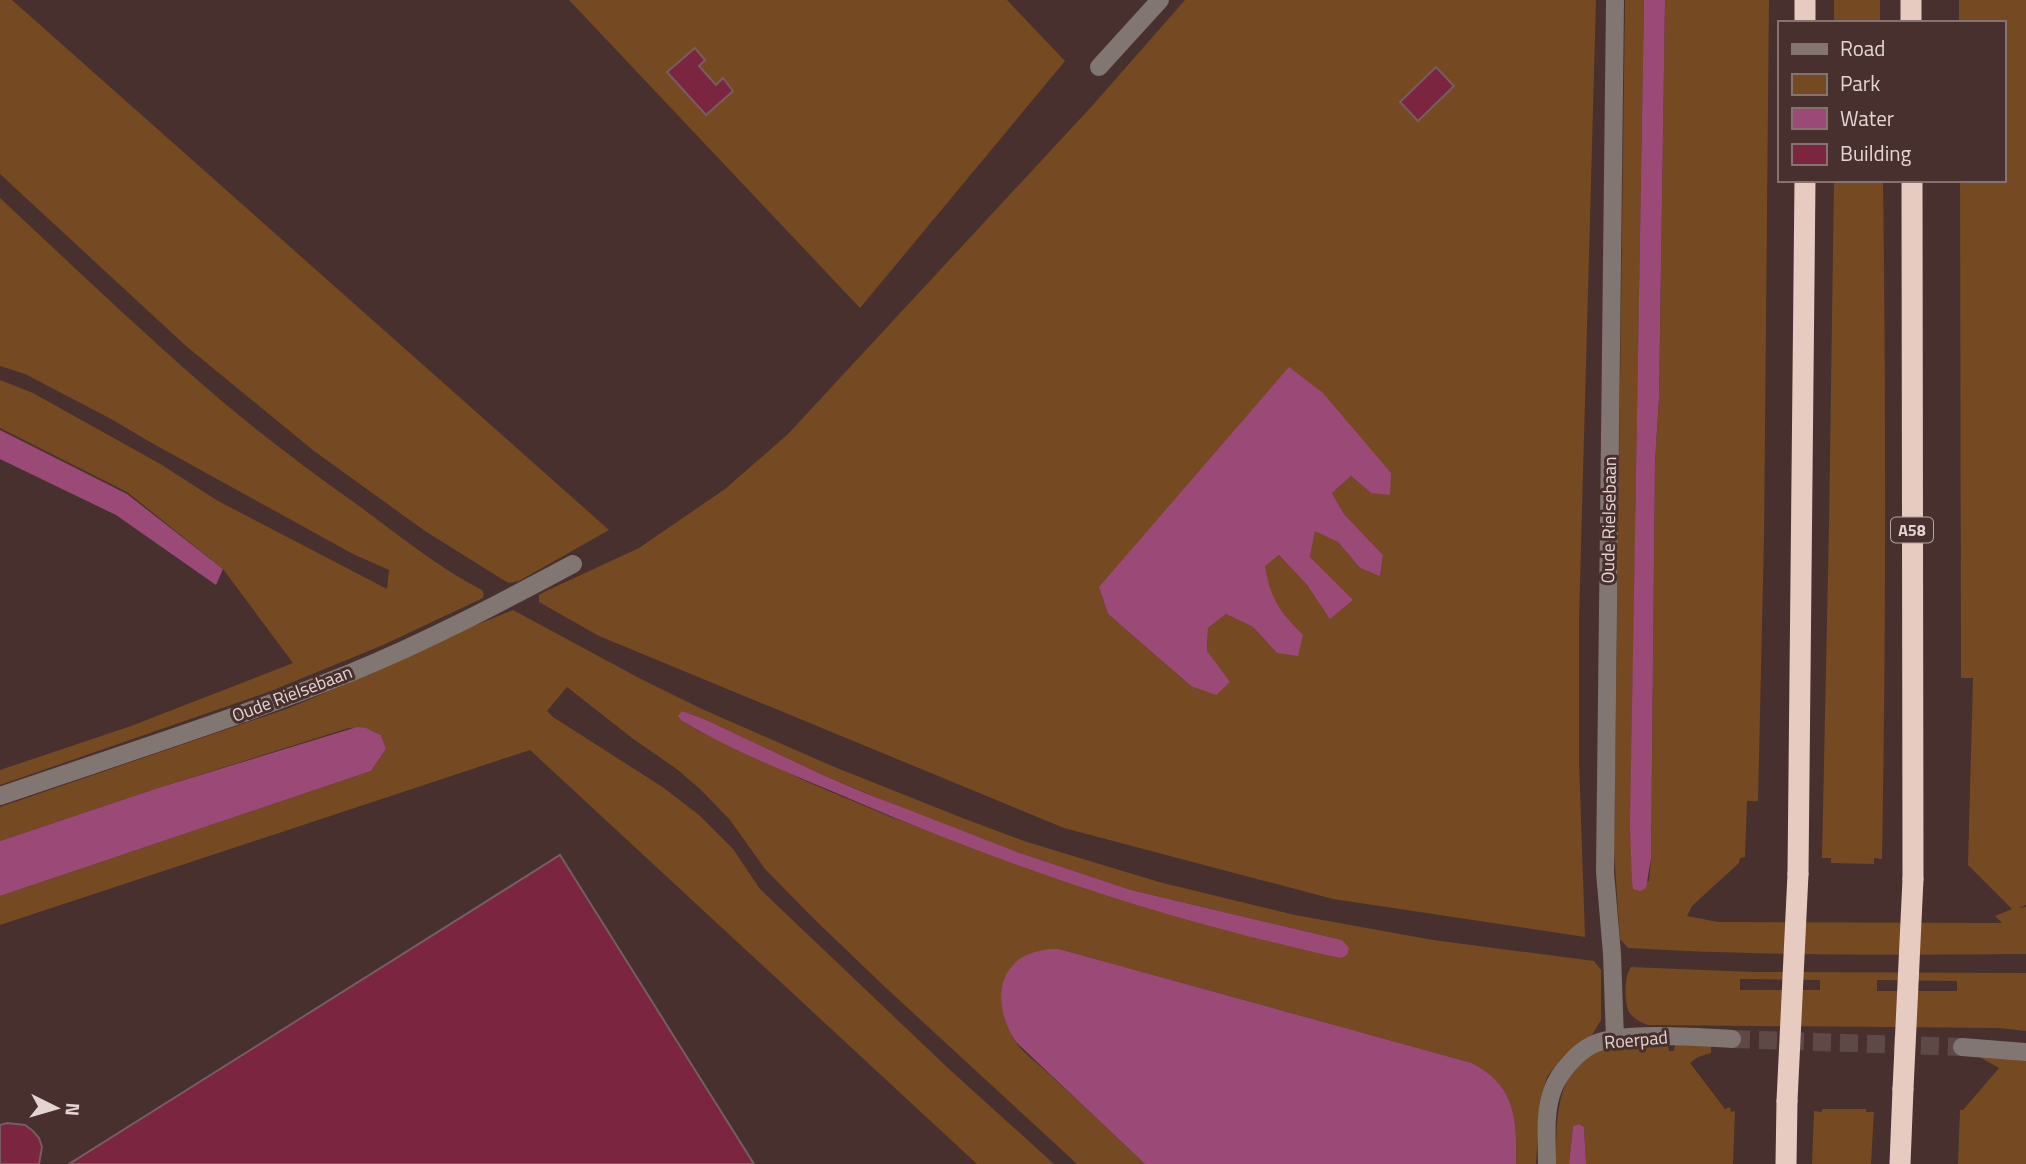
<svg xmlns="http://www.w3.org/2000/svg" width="2026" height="1164" viewBox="0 0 2026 1164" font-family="'Titillium Web',sans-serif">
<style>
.green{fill:#754921;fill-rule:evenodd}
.water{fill:#9b4a78}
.building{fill:#7b2540;stroke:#775c61;stroke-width:2}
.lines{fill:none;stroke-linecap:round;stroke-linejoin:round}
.minor-tunnel{stroke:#5f4947;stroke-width:18;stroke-dasharray:18 9;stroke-linecap:butt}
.minor{stroke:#817671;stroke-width:18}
.highway{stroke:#e7cbc0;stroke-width:21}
.highway-bridge{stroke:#e7cbc0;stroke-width:21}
.labels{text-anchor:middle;stroke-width:6;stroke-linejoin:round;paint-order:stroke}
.shield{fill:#48302e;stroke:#b5a3a2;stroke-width:2}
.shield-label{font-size:16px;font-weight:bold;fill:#e4d4d3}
.street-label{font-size:18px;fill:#e4d4d3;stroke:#48302e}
</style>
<rect width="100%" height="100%" fill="#48302e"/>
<!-- green -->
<path class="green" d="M0 0H12L609 530 519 581 509 583 505 581 425 531 314 451 186 346 0 174Z
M569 0H1007L1065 61 860 308Z
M1185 0H1596L1579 619V761L1585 937 1333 899 1064 828 599 636 539 602V595L544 592 639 548 725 489 788 434 1092 106ZM1323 393 1371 493 1351 476 1332 493 1344 514 1383 555 1380 575 1360 568 1338 542 1315 530 1310 557 1352 601 1330 618 1307 585 1279 555 1264 566C1270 600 1279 612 1303 635L1277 653 1253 627 1226 614 1208 628 1207 651 1191 686 1108 614 1099 587Z
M1625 0H1644L1632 724V882L1649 881 1651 858 1655 461 1659 397 1665 0H1769L1764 538 1758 801H1747L1745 857 1740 858 1739 863 1692 906 1687 916 1718 922 2002 923 1995 916 2012 909 1968 865 1973 678H1961L1960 180H2003V23H1959V0H2026V905L2018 908 2026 907V954C1894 955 1761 956 1628 948L1620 939 1614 852Z
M1834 0H1880V23H1834Z
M1834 180H1883C1886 407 1886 633 1882 859L1874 858V864L1831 863V858H1822L1829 525Z
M0 198C74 267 147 337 224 403 266 438 310 471 355 503 396 533 436 566 482 590L484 594 483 598 383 645 271 691 0 785V770L131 726 293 663 223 569 127 492 0 428V380L33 393 162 465 218 501 387 589 389 570 353 554 150 442 113 420 25 374 0 366Z
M513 610 639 678 702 709 832 766 960 817 1027 842 1159 882 1295 915 1433 940 1594 961 1601 970V1020L1592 1035 1563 1056 1547 1077 1540 1101 1536 1164H1516C1517 1119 1516 1086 1472 1063L1059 949C1040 949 1017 956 1008 974 996 993 1005 1022 1015 1041 1022 1052 1040 1065 1050 1075 1082 1104 1113 1134 1145 1164H1077L885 987 813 918 765 869 730 820 701 790 678 770 632 738 567 687 547 711 553 717 664 788 699 815 733 849 760 889 949 1069 1054 1164H977L530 750 0 925V896L371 771 386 749 381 735 373 731 349 728 158 788 0 841V807L289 708 382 669 466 629ZM682 711 704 719 825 776 907 810 1020 853 1131 890 1342 940 1341 958 1217 928 1093 890 984 852 891 817 812 784 697 730 682 721Z
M1631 967 1753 972 2026 973V1031L1999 1028 1648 1025C1641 1023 1633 1018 1629 1012 1624 1001 1624 976 1631 967ZM1740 979 1820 980V990H1740ZM1877 980 1957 981V991H1877Z
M1627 1045 1668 1046 1669 1051H1674L1675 1045 1711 1046V1053L1698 1057 1690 1063 1725 1109 1730 1107 1731 1112 1735 1111 1733 1164H1586L1584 1127 1579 1124 1573 1126 1569 1164H1556C1557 1121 1553 1065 1606 1049 1613 1047 1620 1047 1627 1045Z
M1976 1055H2026V1164H1958L1960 1110H1963L1999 1068Z
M1822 1109H1866V1112H1874L1871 1164H1812L1814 1111 1822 1112Z"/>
<!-- water -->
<path class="water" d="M1644 0H1665L1659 397 1655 461 1651 858 1646 888 1640 891 1633 889 1632 882 1630 826Z
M1289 367 1323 393 1391 473 1390 495 1371 493 1351 476 1332 493 1344 514 1383 555 1380 576 1360 568 1338 542 1315 531 1310 557 1353 600 1330 619 1307 585 1279 555 1265 566C1270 599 1280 612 1303 635L1298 656 1277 653 1253 627 1226 614 1208 628 1207 651 1230 682 1216 695 1191 686 1108 614 1099 587Z
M0 430 127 494 223 569 216 585 116 515 0 459Z
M682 711 704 719 825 776 865 793 1020 853 1131 890 1342 940 1349 948 1347 955 1341 958 1326 955C1289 946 1253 938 1217 928 1094 895 972 851 855 801 797 776 736 753 682 721L678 716Z
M357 727 366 728 381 735 386 749 371 771 0 896V841L158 788Z
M1049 949H1059L1472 1063C1516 1086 1517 1119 1516 1164H1145L1016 1042C1001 1020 993 985 1014 964 1023 954 1037 951 1049 949Z
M1579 1124 1584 1127 1586 1164H1569L1573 1126Z"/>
<!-- building -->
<path class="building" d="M695 48 705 60 699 66 716 85 723 78 733 91 706 115 667 72Z
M1436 67 1454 86 1418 121 1400 102Z
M560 855 754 1164H69Z
M7 1123 25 1125 33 1131 39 1138 42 1147 39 1164H0V1125Z"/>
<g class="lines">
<!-- minor-tunnel -->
<path class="minor-tunnel" d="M1732 1039 1962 1047"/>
<!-- minor -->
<path class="minor" d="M1099 67 1160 0
M0 796C117 756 235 719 350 673 426 642 500 603 573 564
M1615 1039 1612 954 1605 872 1615 0
M1962 1047 2026 1052
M1547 1164C1547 1140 1544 1111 1553 1089 1559 1073 1576 1053 1592 1045 1619 1031 1699 1037 1732 1039"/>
<!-- highway -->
<path class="highway" d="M1805 0V23
M1911 0V23
M1912 180 1913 879
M1798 874 1805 180
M1786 1164 1787 1101
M1900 1164 1903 1089"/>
<!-- highway-bridge -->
<path class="highway-bridge" d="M1903 1089 1913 879
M1787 1101 1798 874"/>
</g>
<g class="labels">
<!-- shield labels -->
<rect class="shield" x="1891" y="517.5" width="42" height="25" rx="5"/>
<g class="shield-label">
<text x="1912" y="536">A58</text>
</g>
<!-- street labels -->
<g class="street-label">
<text transform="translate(1609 520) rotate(-89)" y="6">Oude Rielsebaan</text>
<text transform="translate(292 694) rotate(-21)" y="6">Oude Rielsebaan</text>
<text transform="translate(1636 1040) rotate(-5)" y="6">Roerpad</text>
</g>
</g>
<!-- legend -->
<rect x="1778" y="21" width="228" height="161" fill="#48302e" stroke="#867270" stroke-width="2"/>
<rect x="1792" y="44" width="35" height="10" fill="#817671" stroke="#867270" stroke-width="2"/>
<text x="1840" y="56" font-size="21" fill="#e4d4d3">Road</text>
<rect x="1792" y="74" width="35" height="21" fill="#754921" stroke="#867270" stroke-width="2"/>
<text x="1840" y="91" font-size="21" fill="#e4d4d3">Park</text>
<rect x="1792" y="108" width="35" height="21" fill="#9b4a78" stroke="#867270" stroke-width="2"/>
<text x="1840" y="126" font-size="21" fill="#e4d4d3">Water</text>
<rect x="1792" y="144" width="35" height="21" fill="#7b2540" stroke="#867270" stroke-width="2"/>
<text x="1840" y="161" font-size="21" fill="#e4d4d3">Building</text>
<!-- north arrow -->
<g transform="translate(56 1108) rotate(95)" stroke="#48302e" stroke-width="5" paint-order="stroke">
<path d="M0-5L12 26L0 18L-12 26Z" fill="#e4d4d3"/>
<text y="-10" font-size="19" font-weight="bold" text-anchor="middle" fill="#e4d4d3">N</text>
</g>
</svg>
